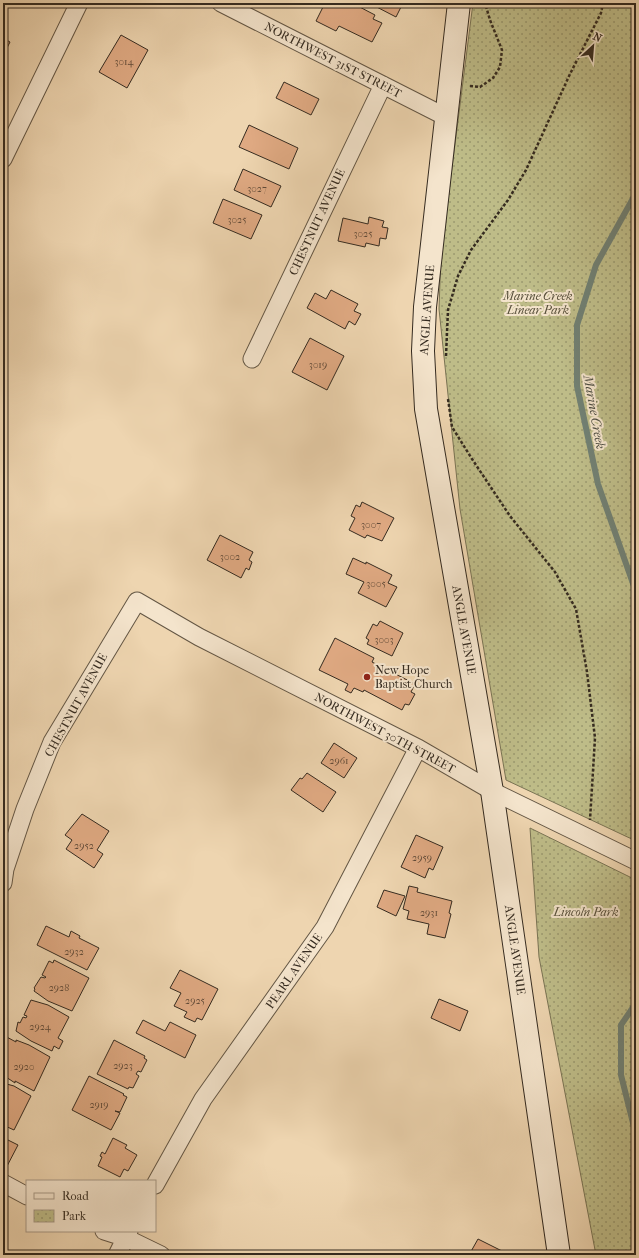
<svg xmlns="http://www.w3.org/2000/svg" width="639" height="1258" viewBox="0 0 639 1258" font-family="'IM FELL French Canon',serif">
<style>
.park{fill:url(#park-dots);stroke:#7a7454}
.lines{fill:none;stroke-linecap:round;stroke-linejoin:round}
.stream{stroke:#718073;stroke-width:6}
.building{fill:#dfa982;stroke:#352b20}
.street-casing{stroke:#635644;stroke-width:19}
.secondary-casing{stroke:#352b20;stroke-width:24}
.path{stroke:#352b20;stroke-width:2.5;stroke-dasharray:3 2;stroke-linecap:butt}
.street{stroke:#f4e4cc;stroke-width:17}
.secondary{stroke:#f4e4cc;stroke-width:22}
.poi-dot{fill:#8f2418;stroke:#f4e4cc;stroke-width:1.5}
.labels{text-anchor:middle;stroke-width:4;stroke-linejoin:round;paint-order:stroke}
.number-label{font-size:10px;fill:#604a38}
.street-label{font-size:12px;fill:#352b20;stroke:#f4e4cc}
.park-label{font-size:12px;font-style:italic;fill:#574f3a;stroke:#f4e4cc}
.poi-label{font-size:12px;fill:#352b20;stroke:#f4e4cc;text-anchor:start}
.water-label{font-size:13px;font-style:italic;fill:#4e4e43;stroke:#f4e4cc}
</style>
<defs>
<pattern id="park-dots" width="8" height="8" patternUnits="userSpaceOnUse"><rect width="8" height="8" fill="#bebc88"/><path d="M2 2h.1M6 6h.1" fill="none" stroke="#9b996f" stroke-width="1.8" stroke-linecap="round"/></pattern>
</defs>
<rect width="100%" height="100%" fill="#eed5b0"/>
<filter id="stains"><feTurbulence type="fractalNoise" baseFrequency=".005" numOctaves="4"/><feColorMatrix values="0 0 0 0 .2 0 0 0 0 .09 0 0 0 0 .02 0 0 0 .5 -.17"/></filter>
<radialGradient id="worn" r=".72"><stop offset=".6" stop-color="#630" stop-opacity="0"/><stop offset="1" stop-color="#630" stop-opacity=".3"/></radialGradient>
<!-- park -->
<path class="park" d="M473 3H636V841L506 780 460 509 439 309 441 254Z
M530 828 636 880V1255H596L539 957Z"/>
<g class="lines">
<!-- stream -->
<path class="stream" d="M636 193 596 265 577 325V386L598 484 636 592
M636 1003 621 1025V1075L636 1135"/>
</g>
<!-- building -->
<path class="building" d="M325 3H352L375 15 373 19 382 23 372 42 339 26 336 31 316 21Z
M369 3H403L396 17Z
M121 35 148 50 127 88 99 72Z
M3 38 10 42 3 56Z
M284 82 319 99 311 115 276 98Z
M249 125 298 148 289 169 239 147Z
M243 169 281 186 271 207 234 190Z
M223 199 262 215 251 239 213 223Z
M369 217 384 221 382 227 388 228 386 239 380 238 379 246 366 243 365 247 338 241 343 218 368 224Z
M331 290 358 304 354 311 361 314 355 325 349 321 345 329 307 308 315 293 326 299Z
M310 338 344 356 327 390 292 372Z
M362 502 394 518 382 541 367 535 365 538 349 530 355 518 351 516 356 505 360 507Z
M220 535 253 552 249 560 252 562 249 570 246 568 241 578 207 560Z
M353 558 366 564V562L392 575 388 583 397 587 386 607 358 593 364 582 346 574Z
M380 621 403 633 392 656 367 644 369 640 366 638 373 624 377 626Z
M335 638 374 658 372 662 415 684 411 692 415 694 409 705 405 704 402 710 364 690 363 692 354 688 351 693 345 690 348 684 319 670Z
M334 743 357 758 344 778 321 763Z
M307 773 336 792 323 812 291 790 300 778 302 779Z
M82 814 109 831 97 850 103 854 94 868 66 849 72 840 65 835Z
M416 835 443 847 433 870 429 868 425 878 401 867Z
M409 886 418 888 417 892 452 901 449 913 451 914 445 938 427 934 429 924 407 919 409 911 403 909Z
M384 890 405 896 396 916 377 907Z
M46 926 69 937 71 931 80 936 79 938 99 948 87 970 37 945Z
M54 960 89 978 72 1011 48 1001 34 991 35 989 34 988 41 977 45 978 46 977 42 975 49 961 53 963Z
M180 970 218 989 202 1020 197 1018 195 1022 184 1017 187 1012 174 1006 181 993 170 988Z
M439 999 468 1011 460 1031 431 1018Z
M31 1000 48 1005 69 1017 58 1038 63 1041 59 1049 54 1046 52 1051 31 1041 16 1031 18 1022 20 1023 23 1017 26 1018 27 1016 24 1015Z
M143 1020 165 1031 170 1022 196 1035 185 1058 136 1033Z
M3 1035 16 1042V1040L29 1045 50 1057 34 1091 15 1081V1083L3 1075Z
M114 1040 145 1056 144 1058 147 1060 141 1072 138 1071 136 1074 139 1076 133 1088 129 1087 128 1089 97 1074Z
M89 1076 124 1094 123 1095 127 1097 120 1112 115 1111 120 1113 111 1130 72 1110Z
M3 1083 14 1086 31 1096 14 1130 3 1125Z
M3 1132 6 1133 4 1138 18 1145 5 1170 3 1169Z
M113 1138 127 1145 125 1148 137 1155 128 1171 124 1169 120 1177 98 1166 102 1157 100 1156 102 1152 105 1154Z
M478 1239 510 1255H469Z"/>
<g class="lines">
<defs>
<path id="street" d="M221 3 446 117
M3 159 79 3
M252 359 383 85
M3 883 5 869 25 809 52 742 137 601 199 637 418 748 492 791 636 861
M3 1183 27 1196
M155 1185 203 1099 325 927 418 748
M104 1231 126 1238 161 1255
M117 1255 129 1231"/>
<path id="secondary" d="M459 3 425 307 423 351 426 409 492 791 559 1255"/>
</defs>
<!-- street casing -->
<use href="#street" class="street-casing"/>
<!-- secondary casing -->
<use href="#secondary" class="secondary-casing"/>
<!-- path -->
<path class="path" d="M470 86 480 87 493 78 500 67 502 50 490 20 485 3
M446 356 448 310 458 276 471 250 508 200 526 170 570 74 601 13 603 3
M448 399 452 427 472 459 510 516 555 572 576 609 587 672 595 738 590 820"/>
<!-- street -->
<use href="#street" class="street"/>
<!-- secondary -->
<use href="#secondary" class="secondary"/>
</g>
<!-- markers -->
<circle class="poi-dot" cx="367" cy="677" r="4"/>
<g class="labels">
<!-- number labels -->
<g class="number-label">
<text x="124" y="65">3014</text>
<text x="257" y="192">3027</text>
<text x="237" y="223">3025</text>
<text x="363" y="237">3025</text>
<text x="318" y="368">3019</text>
<text x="371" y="528">3007</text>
<text x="230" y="560">3002</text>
<text x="376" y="587">3005</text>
<text x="384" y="643">3003</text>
<text x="339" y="764">2961</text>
<text x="84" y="849">2952</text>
<text x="422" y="861">2959</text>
<text x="429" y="916">2931</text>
<text x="74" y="955">2932</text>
<text x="59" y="991">2928</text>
<text x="195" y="1004">2925</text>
<text x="40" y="1030">2924</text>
<text x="123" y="1069">2923</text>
<text x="24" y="1070">2920</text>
<text x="99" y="1108">2919</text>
</g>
<!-- street labels -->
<g class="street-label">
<text transform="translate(333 60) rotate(27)" y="4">NORTHWEST 31ST STREET</text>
<text transform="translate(317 222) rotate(-65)" y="4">CHESTNUT AVENUE</text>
<text transform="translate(427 310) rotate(-86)" y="4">ANGLE AVENUE</text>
<text transform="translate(464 630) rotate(80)" y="4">ANGLE AVENUE</text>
<text transform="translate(76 705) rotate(-61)" y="4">CHESTNUT AVENUE</text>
<text transform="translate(385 733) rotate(28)" y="4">NORTHWEST 30TH STREET</text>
<text transform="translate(515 950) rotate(82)" y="4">ANGLE AVENUE</text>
<text transform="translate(294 971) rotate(-55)" y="4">PEARL AVENUE</text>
</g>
<!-- park labels -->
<g class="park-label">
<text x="538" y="300">Marine Creek<tspan x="538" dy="14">Linear Park</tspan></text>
<text x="586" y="916">Lincoln Park</text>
</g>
<!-- poi labels -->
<g class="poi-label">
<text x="375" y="674">New Hope<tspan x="375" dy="14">Baptist Church</tspan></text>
</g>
<!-- water labels -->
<g class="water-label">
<text transform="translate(595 412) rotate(80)" y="5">Marine Creek</text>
</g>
</g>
<!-- margin -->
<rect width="639" height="1258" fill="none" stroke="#eed5b0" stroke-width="16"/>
<rect x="4" y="4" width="631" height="1250" fill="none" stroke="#352b20" stroke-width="2"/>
<rect x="8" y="8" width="623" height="1242" fill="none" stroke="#352b20"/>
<!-- legend -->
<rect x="26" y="1180" width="130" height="52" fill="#f4e4cc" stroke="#a89a87"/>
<rect x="34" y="1193" width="20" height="6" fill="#f4e4cc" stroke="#a89a87"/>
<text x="62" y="1200" font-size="12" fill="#352b20">Road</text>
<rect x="34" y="1210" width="20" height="12" fill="url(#park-dots)" stroke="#a89a87"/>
<text x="62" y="1220" font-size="12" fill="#352b20">Park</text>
<!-- north arrow -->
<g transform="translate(593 46) rotate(26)" stroke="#f4e4cc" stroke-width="3" paint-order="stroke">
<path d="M0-3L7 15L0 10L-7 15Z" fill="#352b20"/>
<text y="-6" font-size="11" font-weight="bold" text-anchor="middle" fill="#352b20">N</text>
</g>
<rect width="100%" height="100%" filter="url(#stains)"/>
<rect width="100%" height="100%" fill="url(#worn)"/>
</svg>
